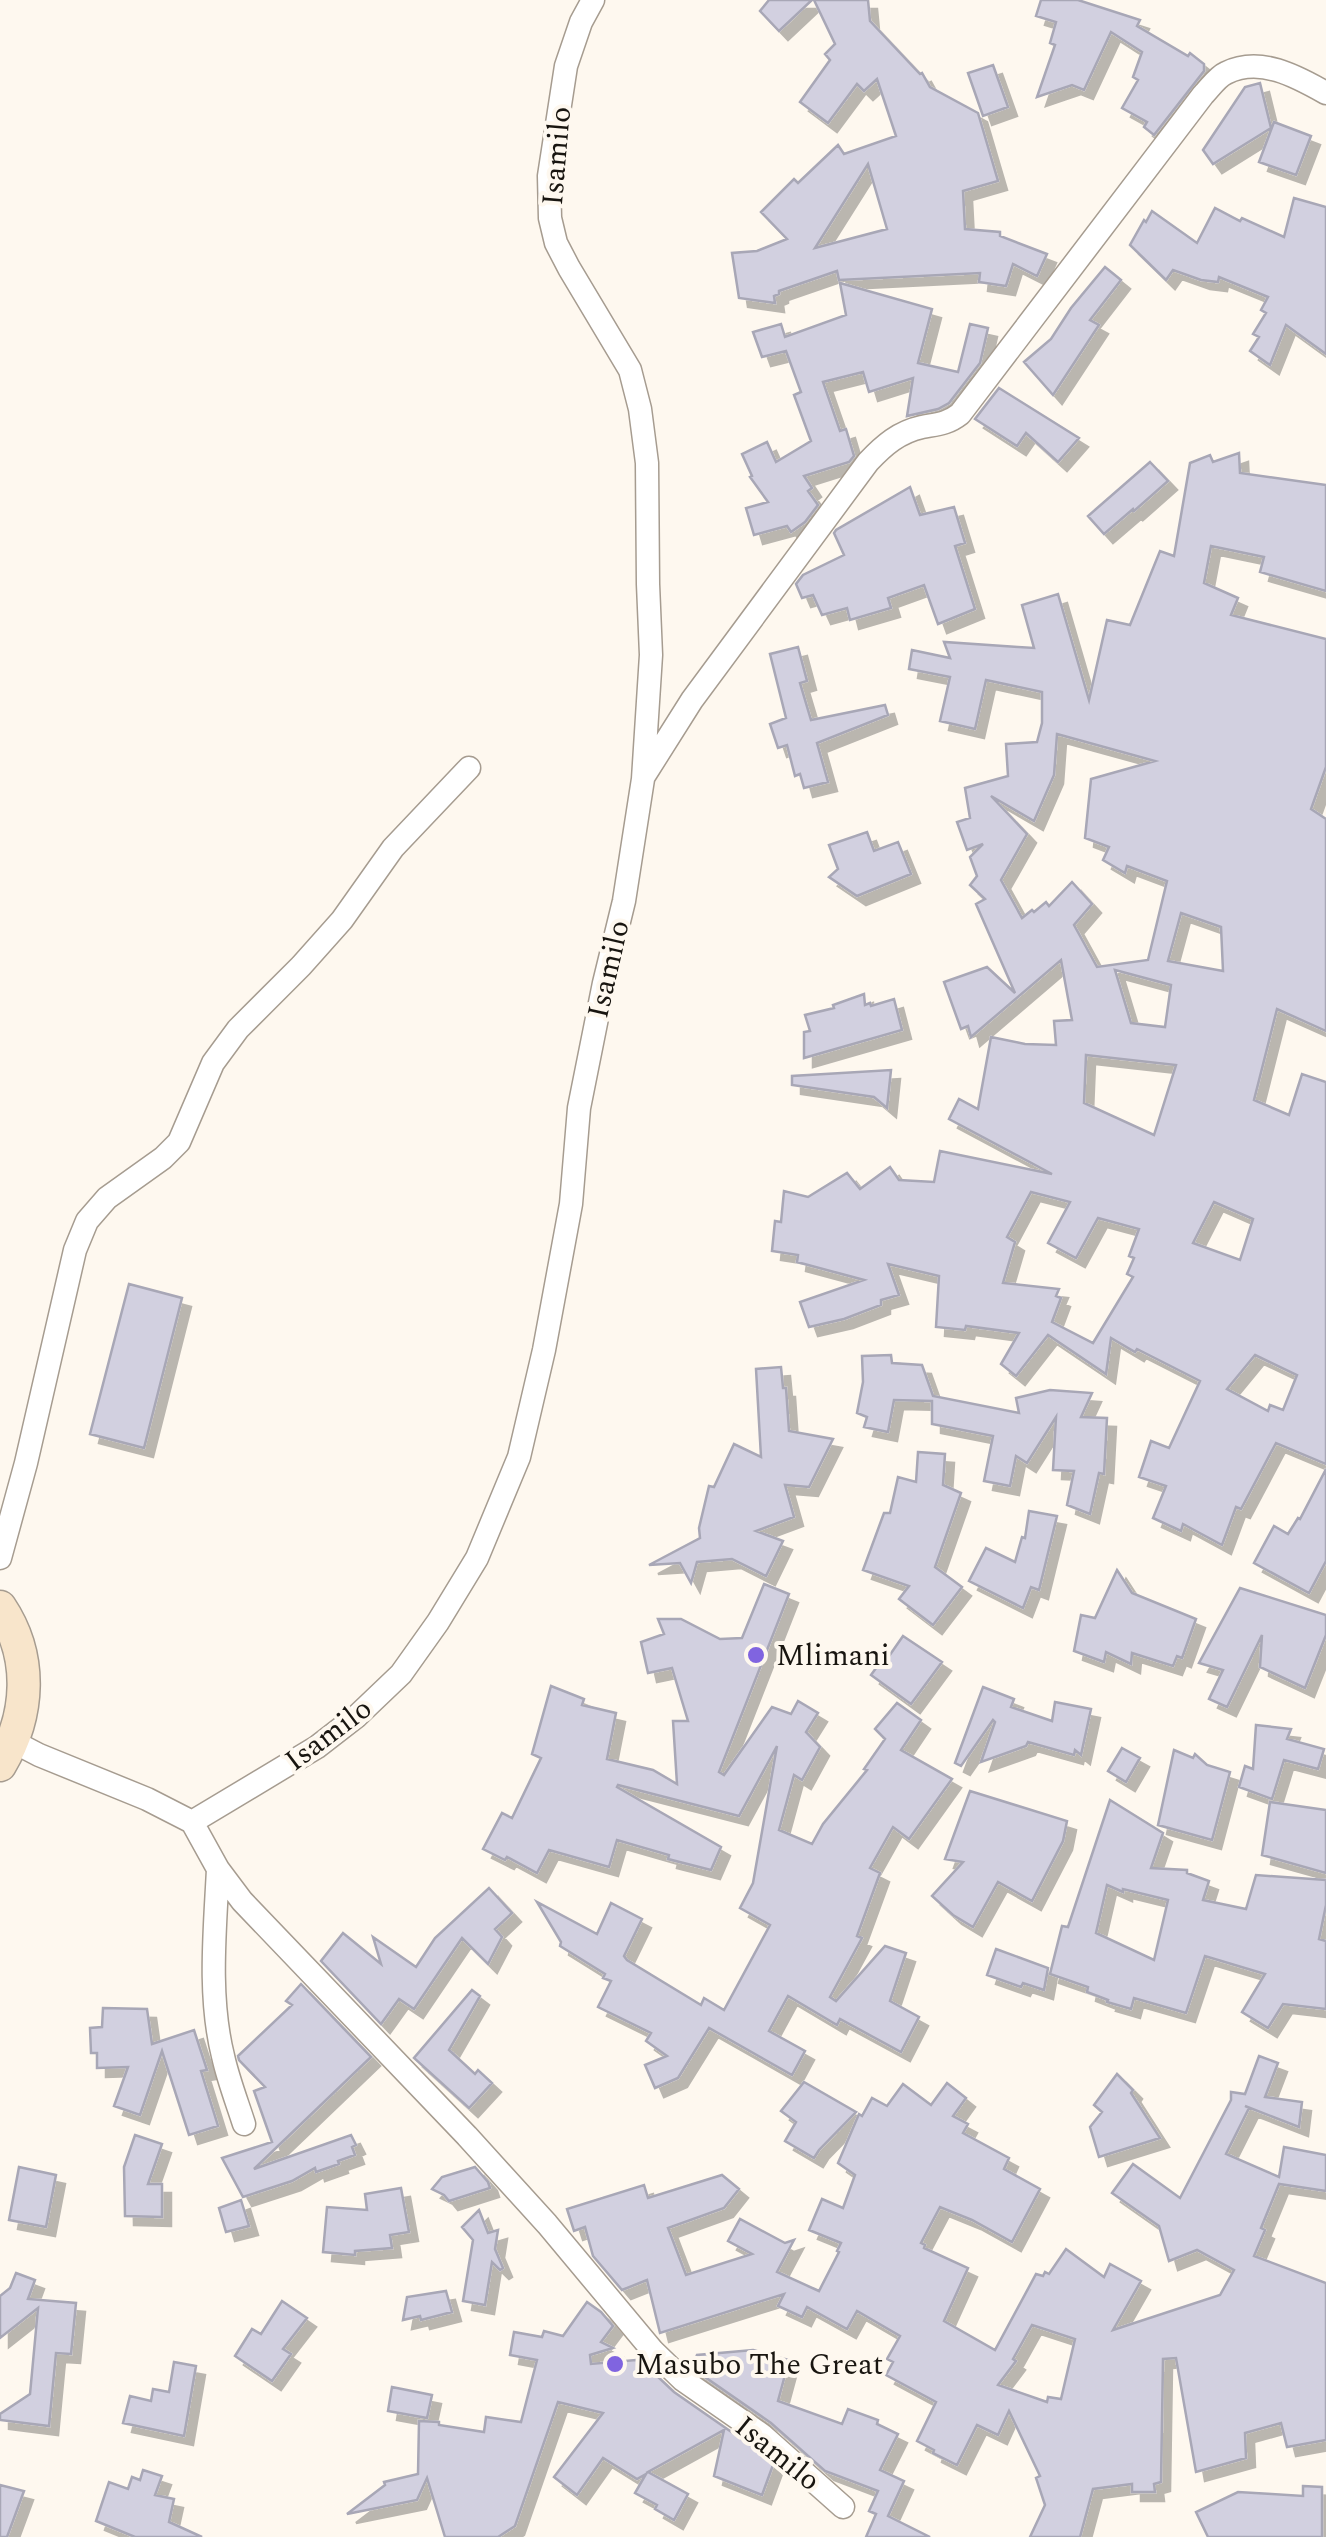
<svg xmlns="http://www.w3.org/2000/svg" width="1326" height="2537" viewBox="0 0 1326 2537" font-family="Spectral,serif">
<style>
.building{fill:#d2d0e0;stroke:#a8a7b6;stroke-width:2.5;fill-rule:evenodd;filter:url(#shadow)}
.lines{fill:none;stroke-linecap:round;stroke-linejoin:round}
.street-casing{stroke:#a69c90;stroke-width:25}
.secondary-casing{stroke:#a69c90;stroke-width:35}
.street{stroke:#fff;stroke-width:22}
.secondary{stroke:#f8e5cb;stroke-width:32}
.poi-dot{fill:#8064e0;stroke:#fef8ef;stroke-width:4}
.labels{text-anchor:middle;stroke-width:8;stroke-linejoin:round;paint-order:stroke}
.street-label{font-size:30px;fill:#181510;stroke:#fef8ef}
.poi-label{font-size:30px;fill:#181510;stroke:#fef8ef;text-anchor:start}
</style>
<defs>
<filter id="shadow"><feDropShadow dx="9" dy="9" stdDeviation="0" flood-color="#0004"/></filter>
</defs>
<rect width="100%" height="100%" fill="#fef8ef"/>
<!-- building -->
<path class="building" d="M769 0H812L779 31 760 11Z
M814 0H868L870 21 920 74 922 73 930 87 978 113 998 181 963 191 965 229 1000 232V236L1047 254 1037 276 1013 264 1006 286 979 282 980 273 839 280 837 271 779 291V294L774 296 775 303 739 298 732 253 757 251 787 239 761 212 794 179 798 183 838 145 844 154 896 136 877 79 864 91 857 84 828 123 800 102 830 60 825 54 835 44ZM868 164 887 229 815 248Z
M1041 0H1078L1140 20 1137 26 1188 56 1190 53 1204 64V71L1154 135 1144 127 1147 122 1122 108 1138 80 1133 77 1142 52 1111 32 1084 90 1072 85 1037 97 1055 45 1050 43 1056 22 1036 16Z
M993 65 1008 107 983 116 968 73Z
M1260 83 1271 128 1213 164 1203 150 1245 87Z
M1274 122 1311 136 1296 175 1259 162Z
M1294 198 1326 207V354L1286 325 1270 365 1250 351 1259 337 1253 334 1266 313 1261 310 1268 297 1219 277 1218 282 1201 280 1173 270 1166 280 1130 245 1144 220 1146 222 1152 211 1197 243 1215 208 1240 221 1242 218 1284 237Z
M1105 267 1121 280 1090 320 1099 325 1053 395 1024 362 1051 339 1071 308Z
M840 283 932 309 918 363 958 372 970 324 988 328 980 363 949 403 938 409 907 416 913 378 869 392 863 372 823 382 840 431 846 429 854 456 849 462 804 476 812 488 808 491 818 505 805 522 791 532 787 526 754 535 746 508 768 502 750 477 752 476 742 454 767 442 776 462 811 441 794 395 801 392 786 351 762 357 753 332 781 324 785 337 846 315Z
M999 388 1079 438 1058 462 1026 433 1017 446 975 419Z
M1239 453 1240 473 1326 485V591L1260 572 1264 557 1211 546 1204 583 1238 598 1231 615 1326 639V767L1311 809 1326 819V1031L1277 1009 1254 1100 1289 1115 1302 1074 1326 1082V1464L1276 1443 1241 1509 1236 1507 1222 1545 1183 1524 1181 1531 1153 1518 1166 1486 1139 1477 1151 1441 1169 1448 1200 1381 1137 1349 1135 1352 1111 1338 1106 1374 1048 1335 1016 1376 1001 1364 1019 1333 966 1326 965 1330 936 1327 939 1276 888 1264 899 1295 881 1300V1305L844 1319 809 1327 800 1302 864 1280 797 1262 798 1255 772 1251 775 1221 781 1222 784 1191 808 1197 847 1173 860 1189 890 1167 899 1180 934 1182 940 1151 1052 1174 949 1119 959 1099 978 1109 991 1037 1025 1044 1056 1045 1054 1021 1072 1020 1061 960 971 1037 968 1026 961 1029 944 982 987 967 1015 993 976 904 985 899 970 885 977 876 970 857 983 844 967 850 957 822 970 818 965 788 1008 776 1006 744 1037 742 1042 723V692L986 680 975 729 940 721 950 677 909 669 912 650 950 658 944 642 1034 648 1022 605 1058 594 1089 700 1107 620 1130 625 1160 551 1174 556 1190 463 1210 455 1213 462ZM1057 734 1155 761 1091 779 1085 838 1109 847 1103 860 1125 873 1127 866 1167 881 1148 960 1097 967 1074 925 1092 904 1072 882 1049 906 1046 902 1034 912 1032 910 1022 918 1001 880 1027 834 991 796 1034 821 1054 775ZM1181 913 1221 927 1223 971 1168 961ZM1115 970 1171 985 1165 1027 1131 1023ZM1086 1055 1176 1065 1154 1135 1084 1103ZM1031 1192 1070 1202 1048 1243 1076 1258 1098 1218 1139 1229 1129 1256 1134 1258 1127 1274 1133 1277 1093 1343 1052 1322 1061 1298 1056 1296 1059 1289 1003 1283 1015 1242 1007 1237ZM1214 1202 1253 1219 1240 1260 1193 1243ZM1255 1355 1297 1375 1283 1410 1270 1405 1268 1411 1227 1389Z
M1150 462 1168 481 1134 511 1133 509 1104 534 1088 516Z
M910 487 920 515 954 507 965 543 955 546 975 609 938 624 924 585 888 598 891 608 850 620 847 608 822 615 813 595 802 598 796 584 803 575 844 555 834 533 836 530Z
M798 647 807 681 800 683 811 720 885 705 888 715 817 743 828 782 804 788 800 774 795 776 787 745 778 748 770 724 786 718 770 654Z
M867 832 874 851 898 842 911 874 857 896 829 877 838 869 829 845Z
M864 994 865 1005 870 1003 871 1006 894 999 902 1030 804 1058V1032L810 1031 805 1015 834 1008 833 1005Z
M891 1070 887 1108 874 1097 792 1085V1076Z
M129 1284 182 1298 144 1448 90 1434Z
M891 1355 892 1363 922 1365 933 1396 1019 1413 1016 1398 1050 1390 1092 1393 1081 1417 1107 1418 1104 1474 1099 1473 1090 1514 1067 1505 1074 1471 1053 1470 1056 1417 1027 1463 1016 1456 1010 1486 984 1481 993 1436 932 1424V1401L894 1400 888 1432 864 1427 867 1417 857 1413 863 1382 862 1356Z
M781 1367 783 1388H786L789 1431 833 1439 809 1487 785 1485 794 1517 756 1531 783 1541 766 1576 732 1559 697 1562 691 1583 680 1563 649 1565 700 1538 699 1528 709 1486 714 1487 734 1444 761 1457 756 1369Z
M918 1452 945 1454 943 1485 961 1493 935 1567 962 1587 933 1625 899 1599 909 1586 863 1570 884 1513H890L898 1477 916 1482Z
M1326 1469V1561L1309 1593 1254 1563 1274 1526 1288 1534 1298 1518 1300 1519Z
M1029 1511 1057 1516 1039 1590 1031 1587 1023 1608 969 1581 986 1548 1015 1562 1022 1537 1025 1538Z
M1117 1570 1132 1593 1196 1619 1182 1658 1177 1656 1173 1666 1132 1653 1131 1664 1106 1652 1104 1662 1074 1651 1081 1615 1095 1618Z
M764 1584 789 1594 719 1772 724 1775 772 1707 791 1714 798 1701 818 1713 806 1732 820 1747 802 1780 794 1775 779 1830 812 1844 823 1824 867 1770 864 1769 885 1739 875 1729 897 1703 921 1720 901 1750 952 1779 909 1839 893 1827 870 1868 880 1873 857 1936 862 1938 830 1997 836 2001 885 1946 906 1953 890 2001 919 2017 901 2052 840 2019 837 2025 788 1996 769 2031 805 2051 792 2075 709 2028 678 2078 655 2088 645 2065 667 2056 646 2041 651 2033 598 2007 611 1981 603 1978 605 1974 560 1946 561 1942 537 1902 597 1934 611 1903 642 1919 624 1956 627 1960 701 2005 704 1998 724 2010 770 1925 740 1908 753 1883 777 1746 739 1816 618 1785 617 1787 721 1847 711 1870 668 1859 669 1855 617 1840 609 1867 549 1850 537 1873 507 1857 505 1860 483 1849 502 1813 512 1818 541 1758 532 1754 551 1686 584 1699 582 1705 616 1713 607 1759 653 1770 677 1784 673 1721H688L672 1668 648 1673 641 1642 664 1634 658 1619H681L720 1639 742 1638Z
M1240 1588 1326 1615V1635L1305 1688 1260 1667 1262 1635 1227 1707 1209 1699 1223 1670 1199 1663Z
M903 1636 942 1662 911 1704 871 1675 884 1657 887 1659Z
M983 1687 1014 1699 1011 1707 1052 1721 1055 1702 1091 1709 1081 1755 1075 1750 1074 1755 1028 1742 1026 1746 981 1762 995 1722 993 1720 961 1766 955 1763Z
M1256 1725 1291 1729 1287 1739 1324 1749 1318 1769 1284 1760 1272 1799 1239 1787 1245 1766 1253 1769Z
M1122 1748 1140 1758 1126 1782 1108 1771Z
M1174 1750 1193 1758 1195 1754 1207 1765 1230 1772 1212 1840 1158 1825Z
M970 1791 1067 1821 1063 1841 1032 1901 998 1882 973 1927 953 1915 932 1896 963 1862 945 1859Z
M1110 1800 1163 1833 1151 1868 1187 1870V1873L1209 1881 1203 1900 1246 1909 1256 1875 1326 1880V1905L1319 1939 1326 1941V2009L1283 2004 1268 2028 1242 2012 1265 1974 1205 1956 1186 2013 1134 1998 1131 2009 1107 2002 1108 2000 1087 1992 1088 1987 1050 1974 1062 1926 1068 1927ZM1107 1885 1123 1892V1889L1168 1900 1154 1960 1096 1933Z
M1270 1802 1326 1810V1873L1262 1855Z
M489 1888 512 1913 495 1929 502 1937 488 1964 462 1938 414 2009 399 1999 381 2024 321 1961 343 1933 381 1964 373 1937 416 1967 435 1938Z
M996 1949 1048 1968 1044 1990 1023 1983 1021 1987 987 1975Z
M301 1984 371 2057 254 2169 351 2135 356 2145 352 2147 355 2155 338 2161 339 2164 316 2172 315 2168 292 2181 243 2197 222 2158 272 2142 254 2091 265 2087 239 2060 238 2056 292 2005 286 2001Z
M472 1990 480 1996 449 2050 475 2074 478 2070 492 2083 469 2108 414 2058Z
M103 2008 147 2009 152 2044 194 2030 207 2070 201 2071 218 2126 189 2135 162 2051 140 2115 114 2106 128 2067 97 2068V2053H91L90 2028 102 2027Z
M1259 2056 1278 2063 1265 2097 1302 2102 1299 2127 1245 2106 1249 2108 1226 2154 1279 2177 1284 2147 1326 2155V2191L1279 2184 1261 2228 1265 2230 1254 2256 1326 2283V2440L1287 2447 1281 2423 1245 2433 1246 2458 1196 2472 1176 2358 1163 2359 1161 2482 1154 2484 1155 2492H1132V2484L1093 2489 1080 2537H1030L1045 2505 1036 2478 1040 2476 1009 2411 998 2435 977 2425 957 2465 933 2453 934 2450 917 2441 936 2402 886 2375 893 2362 887 2359 900 2336 857 2311 847 2329 807 2307 802 2317 778 2306 784 2294 660 2333 647 2280 622 2290 593 2256 585 2227 574 2231 567 2209 644 2185 648 2198 722 2175 739 2189 724 2208 668 2228 686 2275 752 2254 728 2241 740 2219 785 2243 794 2240 777 2272 819 2291 839 2252 837 2251 841 2243 809 2230 822 2199 843 2208 855 2175 838 2163 859 2114 862 2116 872 2098 887 2106 903 2084 931 2105 947 2083 966 2098 953 2116 968 2124 963 2133 1009 2158 1004 2169 1040 2189 1012 2242 972 2220 940 2207 921 2243 925 2245 924 2248 968 2268 944 2321 995 2350 1036 2274 1043 2276 1045 2272 1049 2274 1066 2249 1104 2277 1110 2264 1141 2281 1113 2330 1220 2295 1234 2270 1197 2250 1169 2261 1159 2226 1112 2193 1133 2164 1180 2198 1231 2100V2092L1245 2094ZM1032 2325 1075 2339 1061 2399 1048 2397 1047 2402 998 2385 1016 2361 1013 2359Z
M1117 2074 1133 2090 1131 2093 1160 2138 1099 2157 1090 2127 1102 2112 1094 2105Z
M804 2082 856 2112 819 2150 814 2158 785 2141 796 2122 781 2111Z
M135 2135 162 2144 148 2184H162V2217L125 2216 124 2167Z
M19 2167 56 2175 46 2227 9 2220Z
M475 2167 488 2182 490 2188 449 2201 444 2195 432 2189 442 2177Z
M401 2188 409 2232 390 2235 392 2248 355 2251V2255L323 2252 327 2207 367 2210 365 2194Z
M241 2200 249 2226 226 2232 219 2208Z
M479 2210 488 2233 498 2230 495 2249 503 2268 500 2270 492 2262 485 2305 463 2301 473 2240 462 2227Z
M16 2273 35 2280 28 2299 76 2303 71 2354 56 2353 49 2426 0 2420V2414L30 2394 38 2308 0 2338V2296L10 2288Z
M446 2291 452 2312 421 2320 420 2316 403 2320 407 2297Z
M282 2301 307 2318 283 2349 291 2354 272 2381 235 2356 252 2329 261 2334Z
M587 2302 601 2312 613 2326 601 2342 613 2348 590 2355 591 2364 636 2360 655 2374 674 2392 753 2447 773 2465 762 2495 714 2476 724 2430 648 2472 688 2494 674 2520 655 2509 657 2505 635 2493 646 2474 637 2479 603 2458 577 2495 554 2477 603 2413 558 2402 515 2526 498 2537H445L427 2478 417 2500 347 2514 385 2485 384 2482 418 2474 419 2421 439 2422V2425L484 2432 486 2417 521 2422 537 2360 510 2355 514 2332 542 2337 544 2331 563 2336Z
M753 2350 789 2360 778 2401 842 2424 848 2409 878 2420 877 2424 898 2434 880 2470 904 2481 888 2516 930 2537H866L876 2514 869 2511 878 2491 825 2471 771 2423 692 2368 697 2355Z
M174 2362 196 2366 184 2436 123 2423 130 2396 151 2401 153 2389 169 2392Z
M392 2387 432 2395 427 2418 388 2411Z
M143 2470 162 2476 155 2495 174 2499 169 2522 202 2537H135L96 2521 109 2482 128 2489 132 2477 140 2480Z
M0 2485 24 2491 7 2537H0Z
M1303 2486 1322 2487V2537H1208L1196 2512 1238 2492 1303 2496Z"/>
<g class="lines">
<defs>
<path id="street" d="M644 776 692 700 868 462C884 445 899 432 922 427 938 424 947 424 960 414L1203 95C1210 88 1217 77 1226 73 1260 56 1296 76 1326 93
M0 1558 26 1463 75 1250 87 1221 107 1198 163 1158 179 1142 213 1063 238 1029 301 966 342 920 393 848 469 768
M14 1742 39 1755 147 1799 192 1822 218 1869 242 1901 467 2136 547 2224 653 2351 683 2380 762 2435 843 2507
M192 1822 317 1747 357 1716 401 1674 438 1622 477 1558 519 1457 544 1350 571 1204 579 1108 604 983 624 901 643 779 651 655 648 584 647 463 640 409 630 370 569 268 556 243 550 218 549 176 566 66 581 22 593 0
M218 1869C215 1930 208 1996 223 2056 228 2079 237 2102 244 2124"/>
<path id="secondary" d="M0 1607C33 1656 30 1715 0 1765"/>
</defs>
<!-- street casing -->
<use href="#street" class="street-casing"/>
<!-- secondary casing -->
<use href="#secondary" class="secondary-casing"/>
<!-- street -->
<use href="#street" class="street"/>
<!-- secondary -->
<use href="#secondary" class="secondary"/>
</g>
<!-- markers -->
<g class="poi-dot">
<circle cx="756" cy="1655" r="10"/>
<circle cx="615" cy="2364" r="10"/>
</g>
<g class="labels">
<!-- street labels -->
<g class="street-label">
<text transform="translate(556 156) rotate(-85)" y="10">Isamilo</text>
<text transform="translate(608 969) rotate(-77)" y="10">Isamilo</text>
<text transform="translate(328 1734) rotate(-37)" y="10">Isamilo</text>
<text transform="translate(778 2453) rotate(39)" y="10">Isamilo</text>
</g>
<!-- poi labels -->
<g class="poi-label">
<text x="776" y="1665">Mlimani</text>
<text x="635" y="2374">Masubo The Great</text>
</g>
</g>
</svg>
